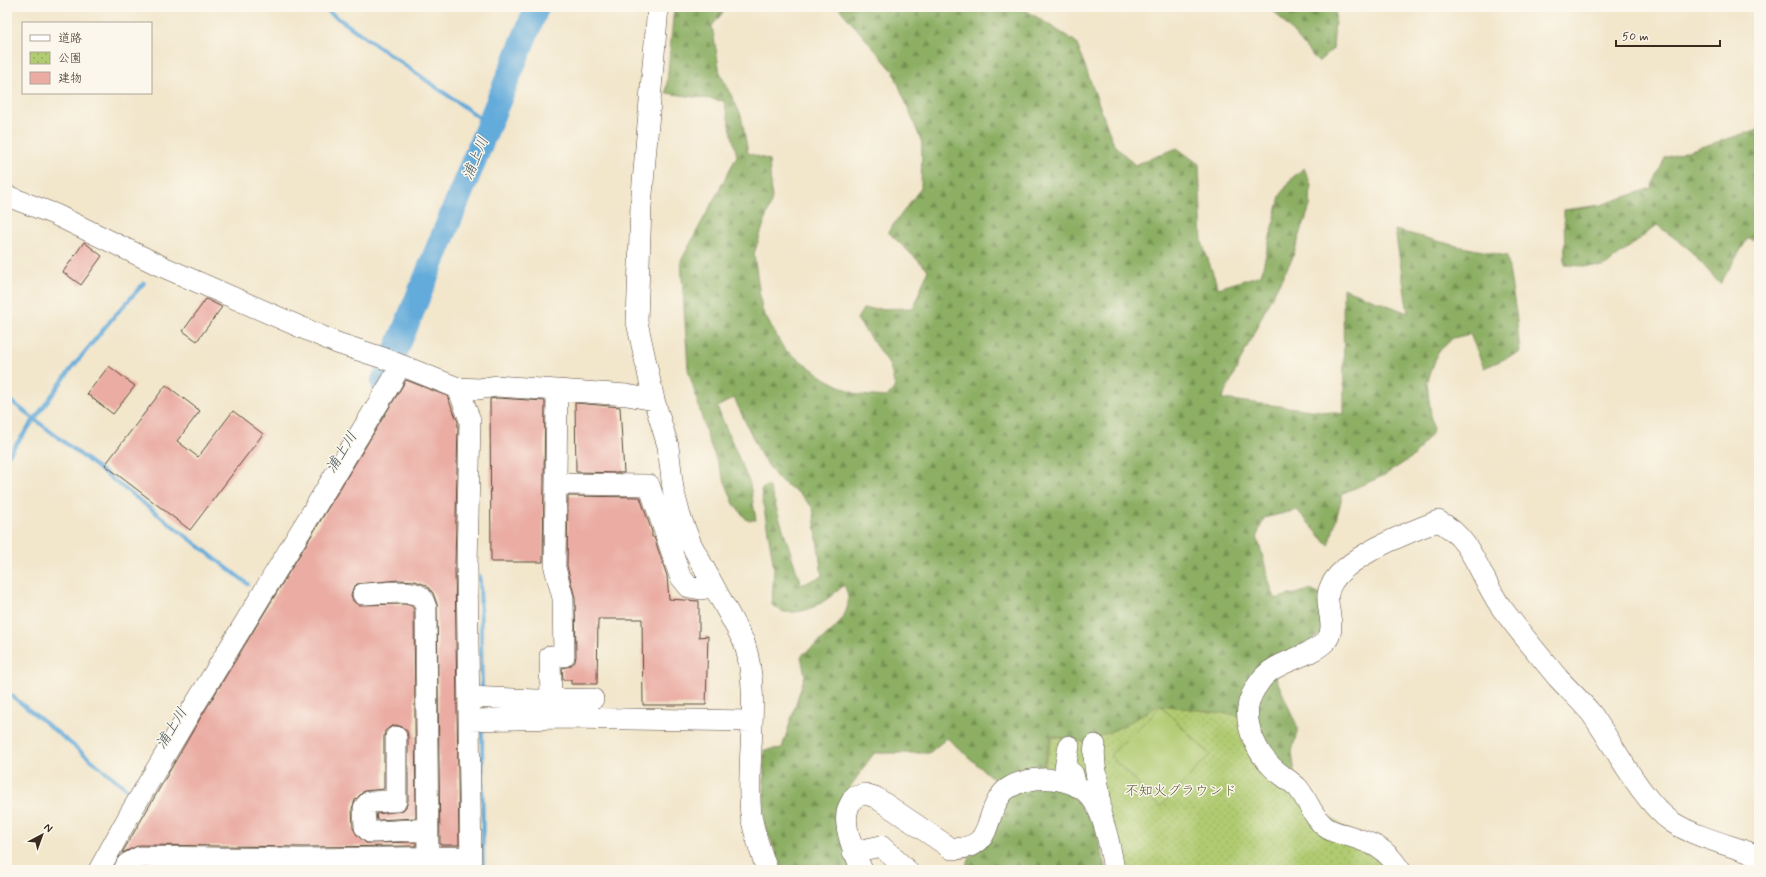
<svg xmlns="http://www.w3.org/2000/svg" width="1766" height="877" viewBox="0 0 1766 877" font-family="Mynerve,'Klee One',sans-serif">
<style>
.forest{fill:url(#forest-firs);stroke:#646c40}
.park{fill:url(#park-dots);stroke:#767a48}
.pitch{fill:#b0cb71;stroke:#767a48}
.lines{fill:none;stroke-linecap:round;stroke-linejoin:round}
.stream{stroke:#64abda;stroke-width:4}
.river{stroke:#64abda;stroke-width:25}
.building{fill:#eaaca3}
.minor-casing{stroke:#564638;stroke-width:22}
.minor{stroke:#fff;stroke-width:21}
.labels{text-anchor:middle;stroke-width:3;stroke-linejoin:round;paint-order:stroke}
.park-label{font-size:14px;fill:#5e5a37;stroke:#fbf7ec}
.water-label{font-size:15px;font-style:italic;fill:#495760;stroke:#fbf7ec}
</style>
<defs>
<pattern id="forest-firs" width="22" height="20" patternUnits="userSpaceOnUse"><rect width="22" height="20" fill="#8caf63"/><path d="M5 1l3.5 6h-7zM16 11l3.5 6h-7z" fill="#748f51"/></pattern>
<pattern id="park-dots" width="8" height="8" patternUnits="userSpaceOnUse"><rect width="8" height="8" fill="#b0cb71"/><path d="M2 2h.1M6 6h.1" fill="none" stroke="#98ae61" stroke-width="1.8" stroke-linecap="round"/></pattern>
</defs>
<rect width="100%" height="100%" fill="#fbf7ec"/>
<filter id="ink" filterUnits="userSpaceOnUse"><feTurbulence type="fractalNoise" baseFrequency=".025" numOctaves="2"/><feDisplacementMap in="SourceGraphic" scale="8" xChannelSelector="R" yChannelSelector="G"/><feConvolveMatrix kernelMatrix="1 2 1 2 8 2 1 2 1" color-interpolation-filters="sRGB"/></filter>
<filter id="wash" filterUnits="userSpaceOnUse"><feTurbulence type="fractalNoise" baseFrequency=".012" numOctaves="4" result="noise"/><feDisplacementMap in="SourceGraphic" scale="16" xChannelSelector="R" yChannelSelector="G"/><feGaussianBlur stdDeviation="0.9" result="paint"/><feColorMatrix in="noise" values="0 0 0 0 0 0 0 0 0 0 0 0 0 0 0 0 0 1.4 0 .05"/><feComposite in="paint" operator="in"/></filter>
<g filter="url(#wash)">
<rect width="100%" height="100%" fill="#f2e6cb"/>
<!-- forest -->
<path class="forest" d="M674 7H727L712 26 720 73 741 115 748 153 769 160 772 199 754 254 762 310 784 349 826 379 858 395 887 397 895 387 890 366 857 319 863 309 913 308 928 270 888 232 921 188 922 143 893 71 838 7H1021L1076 42 1114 145 1135 165 1177 148 1199 164 1202 242 1218 288 1261 275 1280 196 1292 178 1304 168 1311 185 1310 206 1292 259 1264 312 1222 399 1344 414 1343 288 1408 313 1395 230 1453 245 1507 256 1516 313 1520 352 1484 368 1470 334 1453 338 1438 352 1427 383 1433 431 1414 456 1383 476 1343 493 1329 546 1297 510 1264 518 1257 536 1274 599 1310 590 1321 595 1324 632 1271 667 1298 728 1292 752 1296 781 1123 726 1091 743 1052 736 1042 769 1087 801 1107 870H964L970 858 983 842 999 784 947 738 929 753H874L836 807 848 858 854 870H783L764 824V750L782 748 805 675 801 656C822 639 861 616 844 585 828 600 809 614 786 612 781 612 776 607 772 605L774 568 761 490 766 486 770 488 801 585 822 576 813 508 800 494 778 479 762 457 734 398 717 407 750 484 756 520H747L734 504 708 439 688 369 681 261 737 156 724 101 666 93Z
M1267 7H1336L1333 49 1318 62 1277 14Z
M1759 129V241L1748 238 1720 284 1688 248 1657 225 1604 267 1565 265 1564 210 1601 205 1651 188 1665 158Z"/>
<!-- park -->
<path class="park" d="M1160 705 1242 716 1296 793 1368 845 1396 870H1121L1105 818 1042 774 1053 737 1091 743 1098 737 1123 726Z"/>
<!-- pitch -->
<path class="pitch" d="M1161 706 1210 755 1160 807 1110 755Z"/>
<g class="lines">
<!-- stream -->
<path class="stream" d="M322 7 490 125
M7 398 248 584
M7 457 71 369 111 320 144 283
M480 576 482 691
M7 692 131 792
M482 726 483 870"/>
<!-- river -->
<path class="river" d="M383 382 537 7"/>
</g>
<g id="blocks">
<!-- building -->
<path class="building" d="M84 242 102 256 81 285 63 272Z
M206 299 222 307 197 341 183 331Z
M109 366 135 386 113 414 87 394Z
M406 380 447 396 458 422 455 566 459 845H440L437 604 433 593 426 585 415 581 399 580 357 584 353 588 351 595 353 601 358 605 405 604 412 606 414 610 416 818 377 820 376 814 402 811 406 807 408 801V737L407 731 402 727 396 725 390 727 385 731 384 737V789L364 791 355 800 352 809 353 828 357 835 366 843 416 842V846L302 847 140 845 122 853 201 717Z
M166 385 200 411 177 441 198 457 233 411 263 434 190 530 105 465Z
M497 398 545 401 543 562H491L490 399Z
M575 403 620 407 624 473 576 472Z
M568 496 640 497 652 532V537H654L667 576 669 599 699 601V637L708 636 706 705H643L642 619H598L597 684H571V680H563L562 668 570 666 575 662 576 656 575 598 567 566Z
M143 869 221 870H141Z"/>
</g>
</g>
<g filter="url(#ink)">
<use href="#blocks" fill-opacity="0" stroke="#564638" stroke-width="1"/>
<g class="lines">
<defs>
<path id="minor" d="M658 7 641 206 637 322 654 400 668 446 673 489 680 516 691 544 744 642C762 697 745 758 751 815 754 834 761 852 767 870
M7 196 54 214 161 266 337 343 383 358 458 388 470 420 467 566 471 870
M458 388 479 389 496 386 557 390 627 395 654 400
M556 484 649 485 680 576 689 587 701 589 713 587
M363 594C375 594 407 589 418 595 423 597 424 603 426 608L428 870
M469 697 536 700 593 699
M551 700 550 656H564L563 598 555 568 557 390
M469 720 568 718 751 721
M396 737V801L369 802 364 808 365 827 370 832H376L428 829
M1095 745C1091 767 1103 791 1100 814
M1069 746 1065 768 1073 774 1076 786
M853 852 881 846 907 870
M99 870 131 812 191 711 392 381 400 365
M124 870 127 864 140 857 302 859 471 857
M862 870C855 855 842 826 848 809 849 805 852 801 854 797L865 794 875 797 952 849C993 848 983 823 999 798 1001 795 1004 791 1007 789 1030 773 1075 775 1093 800 1104 816 1111 851 1114 870
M1400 870C1385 847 1372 843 1346 835 1338 833 1330 831 1324 826 1312 816 1308 800 1298 788 1290 780 1280 775 1272 767 1258 754 1245 727 1248 707 1249 697 1255 688 1261 680 1276 660 1308 659 1326 641 1337 629 1326 609 1328 594 1333 560 1410 532 1438 521 1473 538 1480 578 1501 607 1519 631 1539 655 1558 678 1569 690 1581 701 1591 713 1613 743 1642 802 1672 822 1695 837 1733 846 1759 856"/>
</defs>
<!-- minor casing -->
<use href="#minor" class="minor-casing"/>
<!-- minor -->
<use href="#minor" class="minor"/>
</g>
</g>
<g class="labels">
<!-- park labels -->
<g class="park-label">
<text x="1181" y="795">不知火グラウンド</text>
</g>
<!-- water labels -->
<g class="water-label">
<text transform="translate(475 158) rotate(-67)" y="5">浦上川</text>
<text transform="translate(341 452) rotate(-58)" y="5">浦上川</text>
<text transform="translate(171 728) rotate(-58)" y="5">浦上川</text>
</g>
</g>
<!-- margin -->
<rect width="1766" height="877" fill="none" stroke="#fbf7ec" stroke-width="24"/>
<!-- legend -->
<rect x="22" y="22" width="130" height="72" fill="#fbf7ec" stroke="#aea59a"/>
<rect x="30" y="35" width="20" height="6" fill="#ffffff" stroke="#aea59a"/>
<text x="58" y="42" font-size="12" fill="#3b2a1e">道路</text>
<rect x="30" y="52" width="20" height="12" fill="url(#park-dots)" stroke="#aea59a"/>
<text x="58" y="62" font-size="12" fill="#3b2a1e">公園</text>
<rect x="30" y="72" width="20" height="12" fill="#eaaca3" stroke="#aea59a"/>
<text x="58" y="82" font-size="12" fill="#3b2a1e">建物</text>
<!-- north arrow -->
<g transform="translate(42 835) rotate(41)" stroke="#fbf7ec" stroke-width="3" paint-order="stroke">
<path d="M0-3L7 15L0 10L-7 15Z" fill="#3b2a1e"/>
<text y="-6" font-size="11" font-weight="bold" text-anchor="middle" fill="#3b2a1e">N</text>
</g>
<!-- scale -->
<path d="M1616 40v6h104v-6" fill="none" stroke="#3b2a1e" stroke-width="2"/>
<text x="1622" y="40" font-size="12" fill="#3b2a1e" stroke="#fbf7ec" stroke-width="3" paint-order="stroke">50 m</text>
</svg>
